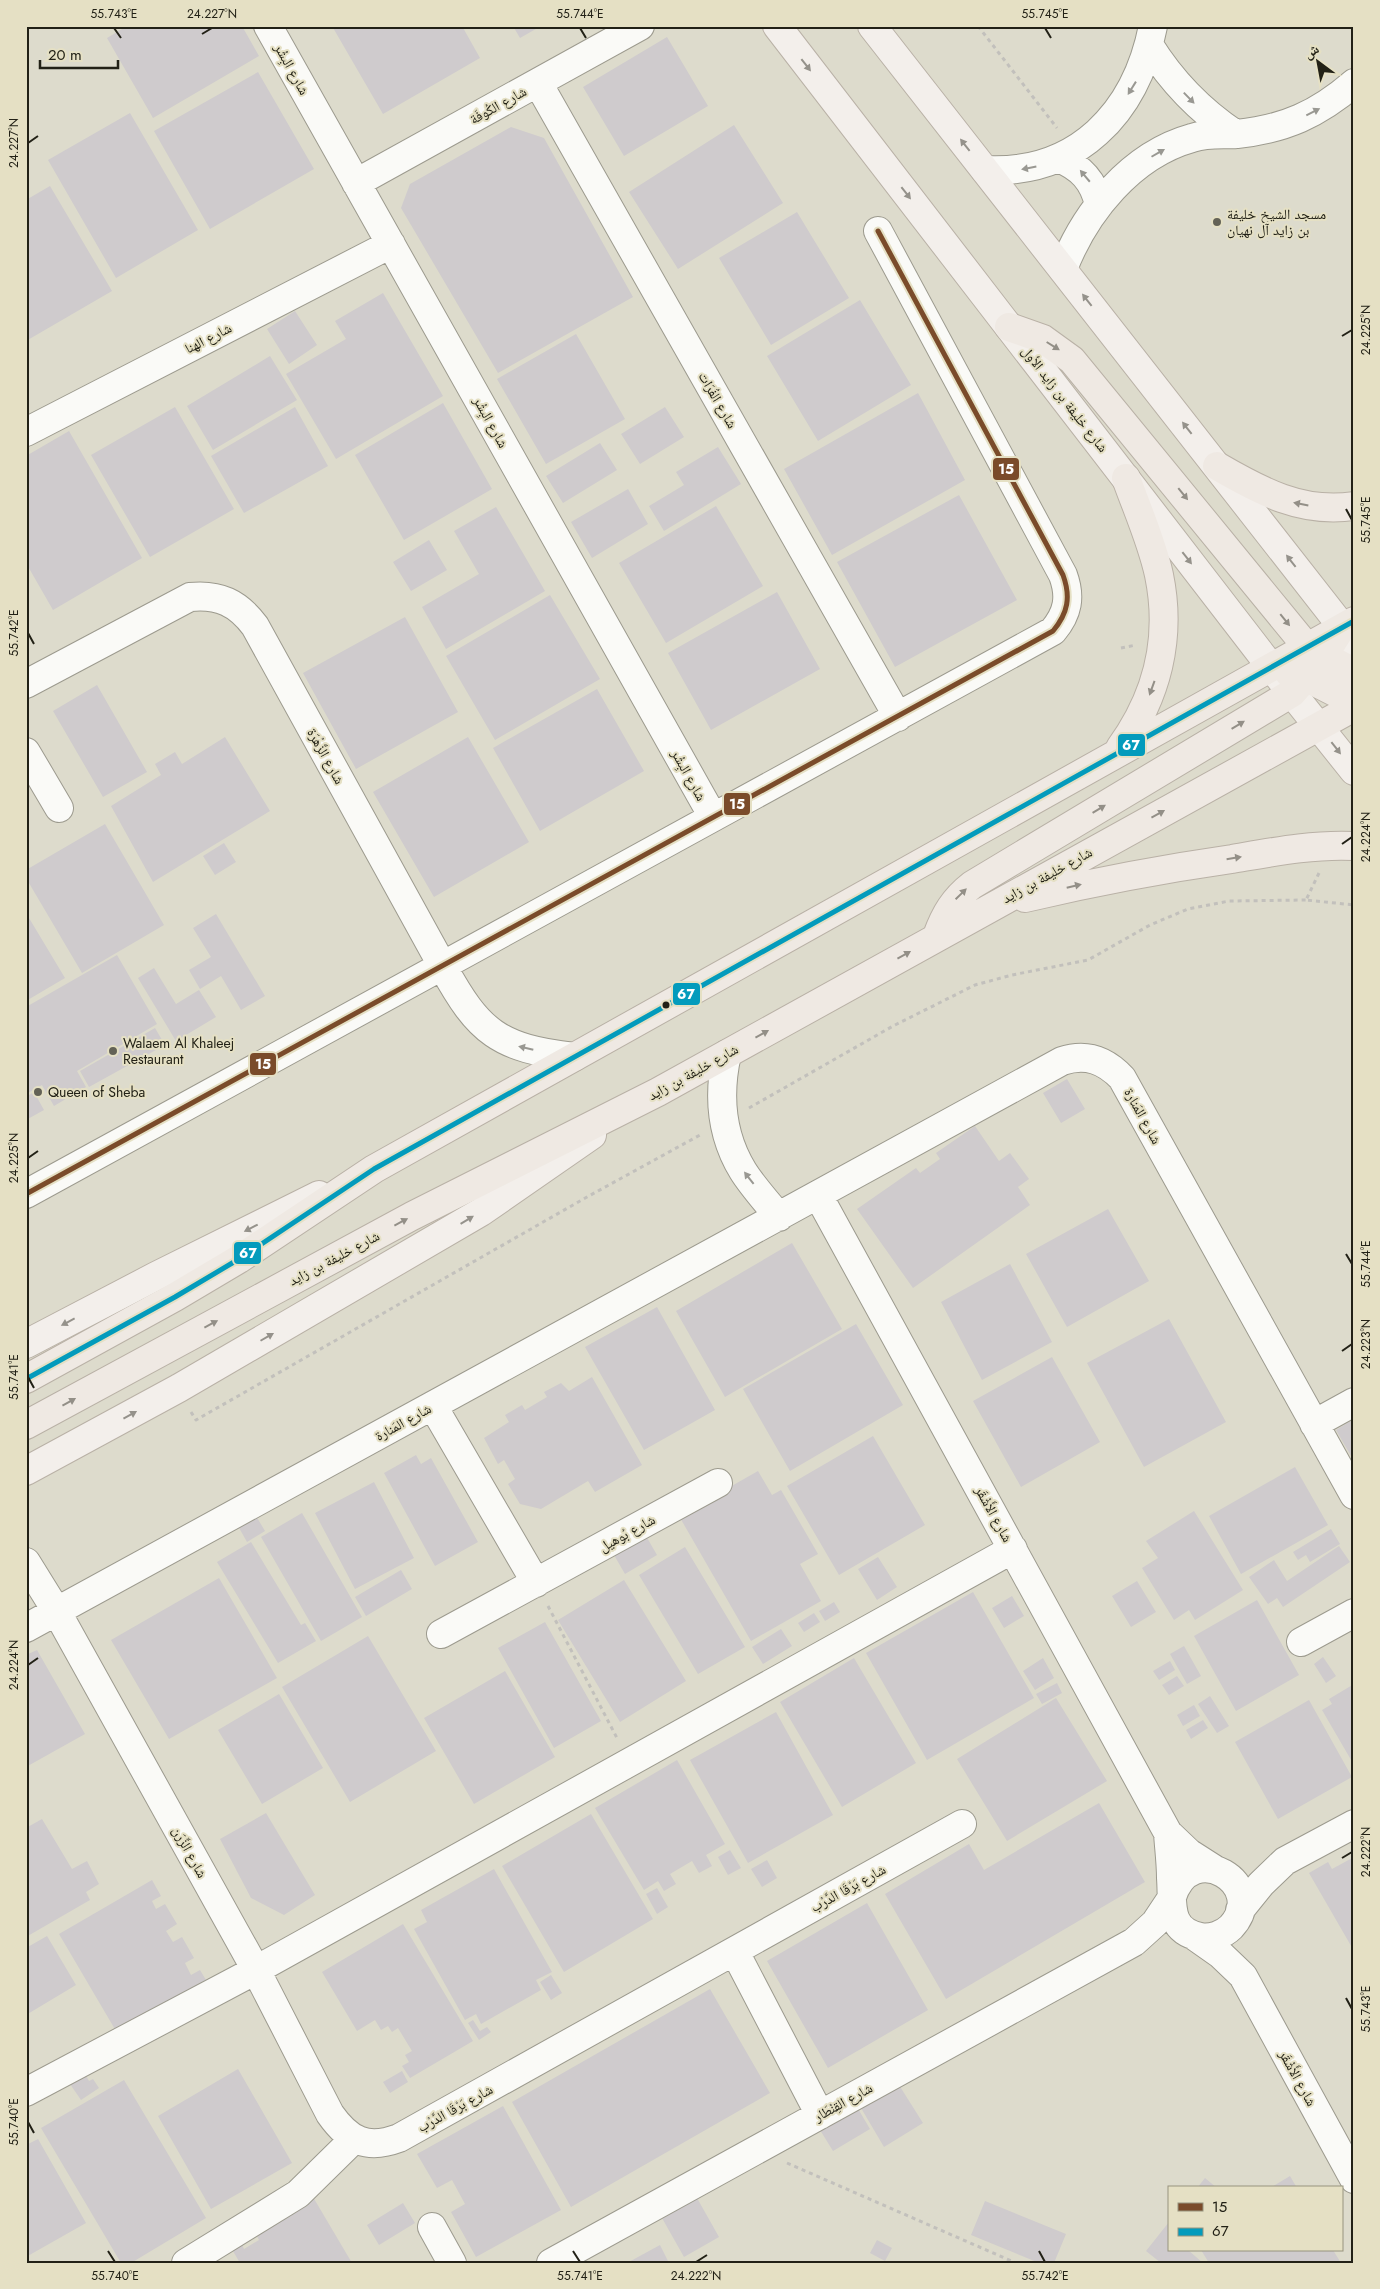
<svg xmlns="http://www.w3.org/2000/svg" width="1380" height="2289" viewBox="0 0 1380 2289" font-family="Jost,'Noto Naskh Arabic',sans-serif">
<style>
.building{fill:#cfcbcd}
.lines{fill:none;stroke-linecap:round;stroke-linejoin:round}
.minor-casing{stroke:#9c9a8e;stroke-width:30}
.major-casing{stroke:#b9b1a6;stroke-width:30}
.highway-casing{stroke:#b9b1a6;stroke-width:30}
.path{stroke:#c2c0bc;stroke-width:3;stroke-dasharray:4 4;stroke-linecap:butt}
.minor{stroke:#fafaf7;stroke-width:28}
.major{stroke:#f3efeb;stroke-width:28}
.highway{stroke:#efe9e3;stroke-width:28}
.bus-1-casing{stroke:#e5e0c4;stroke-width:9}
.bus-2-casing{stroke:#e5e0c4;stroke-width:9}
.bus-1{stroke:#7a4b2a;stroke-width:5}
.bus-2{stroke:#039bbc;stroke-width:5}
.oneway{fill:#95928b}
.oneway2{fill:#999892}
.oneway3{fill:#938f87}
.ticks{fill:none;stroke:#222116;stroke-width:2}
.poi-dot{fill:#636256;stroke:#e5e0c4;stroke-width:2}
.bus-dot{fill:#222116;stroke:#e5e0c4;stroke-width:2}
.labels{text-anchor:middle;stroke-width:4;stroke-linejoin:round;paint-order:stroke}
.street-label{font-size:14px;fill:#222116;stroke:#e5e0c4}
.poi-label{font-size:14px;fill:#222116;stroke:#e5e0c4;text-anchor:start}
.line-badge{stroke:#e5e0c4;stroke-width:2}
.badge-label{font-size:14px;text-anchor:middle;font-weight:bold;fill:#fff}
.neatline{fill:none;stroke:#222116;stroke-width:2}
.ticks-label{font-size:12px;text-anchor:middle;fill:#222116}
</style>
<rect width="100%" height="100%" fill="#dddbcc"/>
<!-- building -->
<path class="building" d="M127 26H242L259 56 153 118 107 38Z
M332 26H462L480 58 383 114Z
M513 26H541L520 38Z
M667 37 708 106 624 156 583 87Z
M258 72 314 169 210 229 154 131Z
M130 113 198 230 116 278 48 160Z
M734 125 783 203 678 269 629 192Z
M511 127 544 138 633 297 498 373 401 208 410 184Z
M50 186 112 291 26 341V200Z
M797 212 849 298 771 345 719 258Z
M383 293 443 396 336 459 286 374 346 339 335 321Z
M860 300 911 385 818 441 767 356Z
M295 311 317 345 289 364 267 329Z
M576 334 625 419 546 464 497 379Z
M270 356 297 400 213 450 187 406Z
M918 393 965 480 832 555 784 469Z
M443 403 492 489 404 540 355 455Z
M175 407 234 509 150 557 91 455Z
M295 407 328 466 244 513 211 456Z
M665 407 684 437 640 464 621 434Z
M69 431 142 558 53 610 26 563V456Z
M600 443 617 470 563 503 546 476Z
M718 447 741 484 664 531 649 506 684 485 676 472Z
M628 489 648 524 592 558 571 522Z
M959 495 1017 600 895 667 837 562Z
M716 506 763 586 666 643 619 563Z
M496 507 545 591 446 649 422 607 479 574 454 531Z
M429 540 447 570 411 591 393 562Z
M777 592 820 669 711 730 668 653Z
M550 595 600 679 495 740 446 656Z
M405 617 458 712 356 769 303 673Z
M97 685 147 772 103 797 53 711Z
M597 689 644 771 540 831 493 748Z
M225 737 270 811 153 882 111 806 161 775 155 764 175 752 182 764Z
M468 737 529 842 434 897 373 792Z
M105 824 164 925 82 973 26 878V870Z
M224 843 236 862 215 875 203 856Z
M26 913 65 978 26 1001Z
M216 914 265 996 241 1010 221 976 200 989 189 970 211 957 193 928Z
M117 955 157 1024 77 1071 86 1087 54 1106 42 1085 26 1094V1007Z
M154 968 176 1004 199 990 216 1017 176 1041 138 978Z
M155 1028 165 1045 89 1087 80 1071Z
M1067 1079 1085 1109 1061 1123 1043 1093Z
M34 1092 44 1110 26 1120V1097Z
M975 1126 999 1161 1010 1153 1029 1179 1018 1187 1030 1205 913 1288 857 1209 916 1168 920 1173 940 1159 936 1153Z
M1108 1209 1149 1281 1067 1327 1026 1254Z
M792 1243 842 1329 725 1397 676 1311Z
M1010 1264 1052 1342 982 1380 941 1302Z
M657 1307 715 1410 644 1450 585 1347Z
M1169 1319 1226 1422 1144 1467 1087 1363Z
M856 1324 903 1405 790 1471 743 1389Z
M1052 1357 1100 1442 1021 1487 973 1401Z
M592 1377 642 1465 595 1492 588 1481 541 1509 520 1504 508 1484 515 1479 504 1460 498 1464 484 1438 509 1422 505 1415 522 1405 525 1410 547 1397 544 1392 561 1383 569 1391Z
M1354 1419V1461L1336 1430Z
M873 1436 925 1525 839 1575 787 1486Z
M416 1455 421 1464 431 1458 478 1542 435 1566 384 1473Z
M1295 1467 1328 1525 1241 1574 1209 1516Z
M758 1471 772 1495 781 1490 818 1554 800 1564 821 1601 751 1641 679 1516Z
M374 1482 414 1558 355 1589 315 1513Z
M1194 1511 1243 1590 1195 1620 1189 1610 1174 1620 1142 1568 1158 1558 1146 1541Z
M302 1513 362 1617 321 1641 261 1537Z
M256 1516 265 1531 247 1542 238 1526Z
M1331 1529 1340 1544 1310 1562 1306 1555 1298 1560 1293 1552Z
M646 1536 657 1555 625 1574 614 1555Z
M251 1542 301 1625 305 1623 316 1641 278 1663 217 1562Z
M1339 1546 1350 1562 1283 1607 1277 1598 1268 1604 1249 1577 1274 1560 1287 1581Z
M685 1547 745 1647 698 1674 639 1575Z
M878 1557 897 1587 877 1600 858 1569Z
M401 1570 412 1589 366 1616 355 1597Z
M219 1578 277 1678 169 1739 111 1640Z
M624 1580 686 1681 620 1722 558 1620Z
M1137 1581 1156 1612 1131 1627 1112 1596Z
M973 1592 1034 1698 927 1760 866 1653Z
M1012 1596 1024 1616 1004 1628 992 1608Z
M1257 1600 1299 1675 1236 1711 1194 1636Z
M834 1602 840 1612 825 1621 819 1611Z
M814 1613 820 1622 804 1632 798 1623Z
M545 1622 601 1721 554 1748 498 1648Z
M781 1629 792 1646 763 1664 752 1647Z
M368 1636 436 1751 350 1802 282 1687Z
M1184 1646 1201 1676 1187 1684 1170 1654Z
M37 1650 85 1734 26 1767V1655Z
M1323 1657 1336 1676 1326 1683 1314 1664Z
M854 1658 916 1763 842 1807 780 1702Z
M1043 1658 1054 1678 1035 1690 1023 1671Z
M1170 1661 1175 1670 1159 1680 1153 1671Z
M505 1671 555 1757 474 1804 424 1718Z
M1177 1676 1184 1686 1169 1695 1162 1685Z
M1057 1683 1062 1693 1042 1704 1036 1694Z
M1354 1684V1765L1322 1710 1332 1704 1329 1699Z
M279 1694 323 1768 262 1804 218 1730Z
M1210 1696 1229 1726 1217 1733 1198 1704Z
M1056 1698 1107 1781 1007 1841 957 1759Z
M1309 1700 1352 1777 1278 1819 1235 1742Z
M1194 1705 1200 1716 1183 1726 1177 1715Z
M776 1712 833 1815 748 1863 690 1760Z
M1203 1720 1208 1728 1191 1739 1186 1730Z
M677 1760 725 1844 706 1855 712 1866 699 1873 692 1861 670 1874 676 1884 664 1891 658 1881 644 1890 595 1808Z
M1099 1803 1145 1882 946 1999 885 1894 969 1844 984 1870Z
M266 1813 315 1895 284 1915 251 1898 220 1839Z
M591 1814 653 1919 564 1972 502 1866Z
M42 1819 72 1869 87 1861 99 1884 86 1892 90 1900 26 1937V1828Z
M730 1850 741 1868 728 1875 718 1857Z
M1354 1857V1951L1309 1873 1328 1862 1332 1869Z
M767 1860 777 1878 762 1887 751 1869Z
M494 1869 552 1972 536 1980 541 1990 481 2024 476 2014 465 2020 414 1929 427 1922 421 1910Z
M152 1880 161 1896 152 1901 156 1909 165 1904 177 1924 166 1931 173 1942 182 1937 194 1958 185 1963 191 1975 200 1970 206 1980 116 2031 59 1934Z
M657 1888 668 1907 657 1914 646 1894Z
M867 1903 928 2010 828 2068 767 1961Z
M403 1924 473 2041 410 2078 402 2066 409 2062 405 2055 412 2051 398 2028 392 2032 388 2026 381 2030 375 2020 357 2031 322 1972Z
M47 1936 76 1985 26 2015V1948Z
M551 1975 562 1993 551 2000 540 1982Z
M710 1989 770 2093 571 2207 512 2102Z
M473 2020 480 2031 487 2027 491 2032 479 2040 468 2023Z
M238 2069 292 2163 211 2209 158 2116Z
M402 2071 408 2082 390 2093 383 2082Z
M85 2074 89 2081 93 2079 99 2088 81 2100 70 2084Z
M124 2080 206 2218 131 2263H121L41 2128Z
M899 2085 923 2123 884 2147 861 2108Z
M503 2106 561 2210 476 2257 451 2212 465 2204 452 2180 437 2188 417 2154Z
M857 2107 870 2129 833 2151 820 2130Z
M38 2139 86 2223 26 2257V2145Z
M1290 2176 1297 2188H1270Z
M1205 2178 1217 2188H1197Z
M313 2197 352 2263H240L230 2246 240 2240 244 2249 259 2240 255 2232Z
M697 2198 719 2237 684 2257 662 2218Z
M985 2201 1066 2234 1054 2263H1039L971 2235Z
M403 2203 415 2223 379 2245 367 2225Z
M1169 2222V2250H1188L1203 2263H1161L1146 2251Z
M877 2240 892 2248 885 2261 870 2253Z
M660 2245 669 2263H627Z
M1201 2250H1333L1341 2263H1209Z"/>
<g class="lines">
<defs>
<path id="minor" d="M268 26 713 817
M1149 45C1172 82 1199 110 1235 134
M538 83 898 717
M1058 158C1081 167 1094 181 1099 205
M985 170C1077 175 1136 113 1153 26
M356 183 640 26
M1063 269C1085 212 1131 155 1192 138 1207 133 1222 135 1237 134 1285 129 1318 114 1354 83
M26 432 391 244
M26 684 190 597C219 594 238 603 255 626L443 967C479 1033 499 1048 574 1057
M26 752 59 808
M727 1054C718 1094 721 1135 743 1171 753 1187 767 1202 779 1217
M26 1194 1053 631C1068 613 1071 597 1063 575L878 231
M818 1195 1168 1833 1189 1853 1214 1869
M433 1406 536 1583
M1314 1424 1354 1402
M26 1562 57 1612 256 1970 330 2114C349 2141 367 2150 399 2138L962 1824
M26 1628 1062 1061C1086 1053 1105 1060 1122 1078L1354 1495
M441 1634 718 1483
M1301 1642 1354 1613
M1168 1833C1169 1848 1171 1863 1171 1878 1173 1904 1167 1930 1200 1937 1210 1939 1223 1935 1231 1927 1270 1885 1191 1836 1172 1897
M1240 1910 1261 1884 1285 1861 1354 1824
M1193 1935 1220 1954 1243 1976 1354 2179
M735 1952 820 2115
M26 2092 256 1970 1013 1549
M432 2227 452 2263
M186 2263 298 2194 354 2139
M551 2263 1134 1942 1155 1923 1171 1899"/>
<path id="major" d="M777 26 1271 667 1354 771
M872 26 1354 642
M26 1344 156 1276 319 1195
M26 1471 179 1388 481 1212 592 1135"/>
<path id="highway" d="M1009 327 1043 339 1072 360 1307 647 1354 672
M1217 466C1260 491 1302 514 1354 506
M1289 673 1307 678 1354 702
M1120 748C1157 697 1172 638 1159 575 1152 542 1137 509 1126 478
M1025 898C1094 882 1162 869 1232 859 1273 852 1313 844 1354 846
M937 936C945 914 954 899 972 885L1292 693 1323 657 1340 630
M26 1379 175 1297 239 1259 374 1169 1354 621
M26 1425 412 1216 658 1092 1354 707"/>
</defs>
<!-- minor casing -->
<use href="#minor" class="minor-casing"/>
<!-- major casing -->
<use href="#major" class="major-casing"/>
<!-- highway casing -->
<use href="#highway" class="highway-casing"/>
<!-- path -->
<path class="path" d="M978 26 1057 128
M1121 648 1136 645
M1319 873 1306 900 1354 905
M749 1108 893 1026 975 985 1012 975 1088 960 1150 925 1188 909 1229 901 1306 900
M191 1412 196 1420 587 1197 700 1135
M548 1606 618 1740
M787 2163 1016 2263"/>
<!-- minor -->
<use href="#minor" class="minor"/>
<!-- major -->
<use href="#major" class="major"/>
<!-- highway -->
<use href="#highway" class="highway"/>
<defs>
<path id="bus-1" d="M26 1194 1053 631C1068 613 1071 597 1063 575L878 231"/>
<path id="bus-2" d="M26 1379 175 1297 239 1259 374 1169 1354 621"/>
</defs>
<!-- bus-1 casing -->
<use href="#bus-1" class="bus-1-casing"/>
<!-- bus-2 casing -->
<use href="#bus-2" class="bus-2-casing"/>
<!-- bus-1 -->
<use href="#bus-1" class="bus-1"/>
<!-- bus-2 -->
<use href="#bus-2" class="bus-2"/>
</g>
<!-- one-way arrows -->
<defs><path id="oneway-solid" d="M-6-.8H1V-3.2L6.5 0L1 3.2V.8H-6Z" transform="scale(1.25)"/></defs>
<g class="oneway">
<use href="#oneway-solid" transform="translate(806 65) rotate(52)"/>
<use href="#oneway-solid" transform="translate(965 145) rotate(-128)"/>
<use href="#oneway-solid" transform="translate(906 193) rotate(52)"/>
<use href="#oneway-solid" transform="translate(1087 300) rotate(-128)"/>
<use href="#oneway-solid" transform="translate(1187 428) rotate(-128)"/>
<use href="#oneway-solid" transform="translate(1187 558) rotate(52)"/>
<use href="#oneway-solid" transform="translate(1291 561) rotate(-128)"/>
<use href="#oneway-solid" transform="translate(1336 748) rotate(52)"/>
<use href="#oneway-solid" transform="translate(467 1220) rotate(-31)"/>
<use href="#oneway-solid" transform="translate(251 1228) rotate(153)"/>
<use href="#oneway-solid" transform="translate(68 1322) rotate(152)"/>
<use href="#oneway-solid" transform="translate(267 1337) rotate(-30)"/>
<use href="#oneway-solid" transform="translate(130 1415) rotate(-29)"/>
</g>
<g class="oneway2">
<use href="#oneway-solid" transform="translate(1132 88) rotate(122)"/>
<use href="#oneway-solid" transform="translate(1189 98) rotate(46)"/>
<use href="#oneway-solid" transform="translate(1313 112) rotate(-27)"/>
<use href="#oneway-solid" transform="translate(1158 153) rotate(-30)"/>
<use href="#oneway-solid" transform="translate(1029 168) rotate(169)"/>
<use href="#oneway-solid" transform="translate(1085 176) rotate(-130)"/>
<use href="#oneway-solid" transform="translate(526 1048) rotate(-167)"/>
<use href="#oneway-solid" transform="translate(749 1178) rotate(-128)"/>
</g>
<g class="oneway3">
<use href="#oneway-solid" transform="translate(1053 346) rotate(32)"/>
<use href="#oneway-solid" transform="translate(1183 494) rotate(51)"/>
<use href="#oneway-solid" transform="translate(1301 504) rotate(-169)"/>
<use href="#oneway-solid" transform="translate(1285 620) rotate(51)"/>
<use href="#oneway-solid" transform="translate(1152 688) rotate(110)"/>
<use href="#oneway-solid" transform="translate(1238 725) rotate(-31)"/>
<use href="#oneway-solid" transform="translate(1099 809) rotate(-31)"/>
<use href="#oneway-solid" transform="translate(1158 814) rotate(-29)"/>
<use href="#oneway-solid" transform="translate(1234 858) rotate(-9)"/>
<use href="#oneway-solid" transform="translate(1074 886) rotate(-13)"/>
<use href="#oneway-solid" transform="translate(961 894) rotate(-44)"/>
<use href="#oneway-solid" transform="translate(904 955) rotate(-29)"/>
<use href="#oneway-solid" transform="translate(762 1034) rotate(-29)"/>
<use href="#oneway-solid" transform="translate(401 1222) rotate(-28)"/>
<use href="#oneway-solid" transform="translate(211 1324) rotate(-28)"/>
<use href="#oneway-solid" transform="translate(69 1402) rotate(-29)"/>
</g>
<!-- ticks -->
<path class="ticks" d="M114 28 121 38M580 28 586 38M1045 28 1051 38M202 34 212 28M28 143 38 136M1342 336 1352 330M1346 509 1352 520M28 633 34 644M1342 844 1352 837M28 1158 38 1151M1346 1254 1352 1264M1342 1351 1352 1344M28 1377 34 1388M28 1665 38 1658M1342 1858 1352 1852M1346 1998 1352 2009M28 2122 34 2133M108 2251 115 2262M573 2251 580 2262M1039 2251 1045 2262M696 2262 707 2255"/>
<!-- markers -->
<g class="poi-dot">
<circle cx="1217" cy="222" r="5"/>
<circle cx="113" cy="1051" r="5"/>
<circle cx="38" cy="1092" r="5"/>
</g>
<circle class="bus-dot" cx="666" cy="1005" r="4.5"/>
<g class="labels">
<!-- street labels -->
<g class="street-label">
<text transform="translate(292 69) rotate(61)" y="5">شارع البِشْر</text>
<text transform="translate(498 105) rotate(-29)" y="5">شارع الكُوفَة</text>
<text transform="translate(208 338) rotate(-27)" y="5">شارع الهنا</text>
<text transform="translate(1065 399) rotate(52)" y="5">شارع خليفة بن زايد الأول</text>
<text transform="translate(718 400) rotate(60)" y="5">شارع الفُرَات</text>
<text transform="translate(491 422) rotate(61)" y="5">شارع البِشْر</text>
<text transform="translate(326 756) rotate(61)" y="5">شارع الزَّهْرَة</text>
<text transform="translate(689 775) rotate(61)" y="5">شارع البِشْر</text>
<text transform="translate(1047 875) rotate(-29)" y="5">شارع خليفة بن زايد</text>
<text transform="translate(693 1072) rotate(-29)" y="5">شارع خليفة بن زايد</text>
<text transform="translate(1143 1116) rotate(61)" y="5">شارع المَنارة</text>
<text transform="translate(334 1258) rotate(-28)" y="5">شارع خليفة بن زايد</text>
<text transform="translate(403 1422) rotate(-29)" y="5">شارع المَنارة</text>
<text transform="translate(994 1514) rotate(61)" y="5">شارع الأَشْقَر</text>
<text transform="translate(627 1533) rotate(-29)" y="5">شارع بُوهيل</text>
<text transform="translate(190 1852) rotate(61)" y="5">شارع الزِّرَن</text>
<text transform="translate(848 1888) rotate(-29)" y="5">شارع بَرْقَا الدَّرْب</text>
<text transform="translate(1298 2078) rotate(61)" y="5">شارع الأَشْقَر</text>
<text transform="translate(843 2102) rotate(-29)" y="5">شارع القِنْطَار</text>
<text transform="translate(455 2108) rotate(-29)" y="5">شارع بَرْقَا الدَّرْب</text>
</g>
<!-- poi labels -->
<g class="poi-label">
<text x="1227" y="219">مسجد الشيخ خليفة<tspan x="1227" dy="16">بن زايد آل نهيان</tspan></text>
<text x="123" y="1048">Walaem Al Khaleej<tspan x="123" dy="16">Restaurant</tspan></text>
<text x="48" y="1097">Queen of Sheba</text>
</g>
</g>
<g class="line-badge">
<rect x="992" y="457" width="28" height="24" rx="5" fill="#7a4b2a"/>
<rect x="1117" y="733" width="29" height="24" rx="5" fill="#039bbc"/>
<rect x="723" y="792" width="28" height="24" rx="5" fill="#7a4b2a"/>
<rect x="672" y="982" width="29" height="24" rx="5" fill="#039bbc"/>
<rect x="249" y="1052" width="28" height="24" rx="5" fill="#7a4b2a"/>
<rect x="233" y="1241" width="29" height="24" rx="5" fill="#039bbc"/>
</g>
<g class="badge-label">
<text x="1006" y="474">15</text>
<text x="1131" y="750">67</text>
<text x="737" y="809">15</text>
<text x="686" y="999">67</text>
<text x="263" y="1069">15</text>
<text x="248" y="1258">67</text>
</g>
<!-- border -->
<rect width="1380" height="2289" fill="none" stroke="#e5e0c4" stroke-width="55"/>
<!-- legend -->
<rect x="1168" y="2186" width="175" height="65" fill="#e5e0c4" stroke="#97947e"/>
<rect x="1178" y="2203" width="25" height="8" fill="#7a4b2a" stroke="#97947e"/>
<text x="1212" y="2212" font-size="15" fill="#222116">15</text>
<rect x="1178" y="2228" width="25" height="8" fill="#039bbc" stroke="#97947e"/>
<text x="1212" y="2236" font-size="15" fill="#222116">67</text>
<!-- north arrow -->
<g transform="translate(1318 62) rotate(328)" stroke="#e5e0c4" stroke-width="4" paint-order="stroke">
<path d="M0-4L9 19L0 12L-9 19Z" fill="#222116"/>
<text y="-8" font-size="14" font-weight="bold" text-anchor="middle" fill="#222116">ش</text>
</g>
<!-- scale -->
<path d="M40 60v8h78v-8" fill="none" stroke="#222116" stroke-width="2.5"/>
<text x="48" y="60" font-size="15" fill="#222116" stroke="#e5e0c4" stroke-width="4" paint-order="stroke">20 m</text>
<rect x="28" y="28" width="1324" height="2234" class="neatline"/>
<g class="ticks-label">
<text x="114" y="18">55.743°E</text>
<text x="212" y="18">24.227°N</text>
<text x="580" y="18">55.744°E</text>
<text x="1045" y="18">55.745°E</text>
<text transform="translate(14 143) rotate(-90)" y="4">24.227°N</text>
<text transform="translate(1366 330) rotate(-90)" y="4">24.225°N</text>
<text transform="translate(1366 520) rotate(-90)" y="4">55.745°E</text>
<text transform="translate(14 633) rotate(-90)" y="4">55.742°E</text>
<text transform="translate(1366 837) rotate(-90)" y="4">24.224°N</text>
<text transform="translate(14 1158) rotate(-90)" y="4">24.225°N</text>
<text transform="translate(1366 1264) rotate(-90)" y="4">55.744°E</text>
<text transform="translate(1366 1344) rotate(-90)" y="4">24.223°N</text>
<text transform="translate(14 1377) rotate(-90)" y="4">55.741°E</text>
<text transform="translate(14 1665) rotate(-90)" y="4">24.224°N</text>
<text transform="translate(1366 1852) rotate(-90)" y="4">24.222°N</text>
<text transform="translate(1366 2009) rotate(-90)" y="4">55.743°E</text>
<text transform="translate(14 2122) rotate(-90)" y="4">55.740°E</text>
<text x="115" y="2280">55.740°E</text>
<text x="580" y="2280">55.741°E</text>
<text x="696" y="2280">24.222°N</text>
<text x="1045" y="2280">55.742°E</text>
</g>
</svg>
